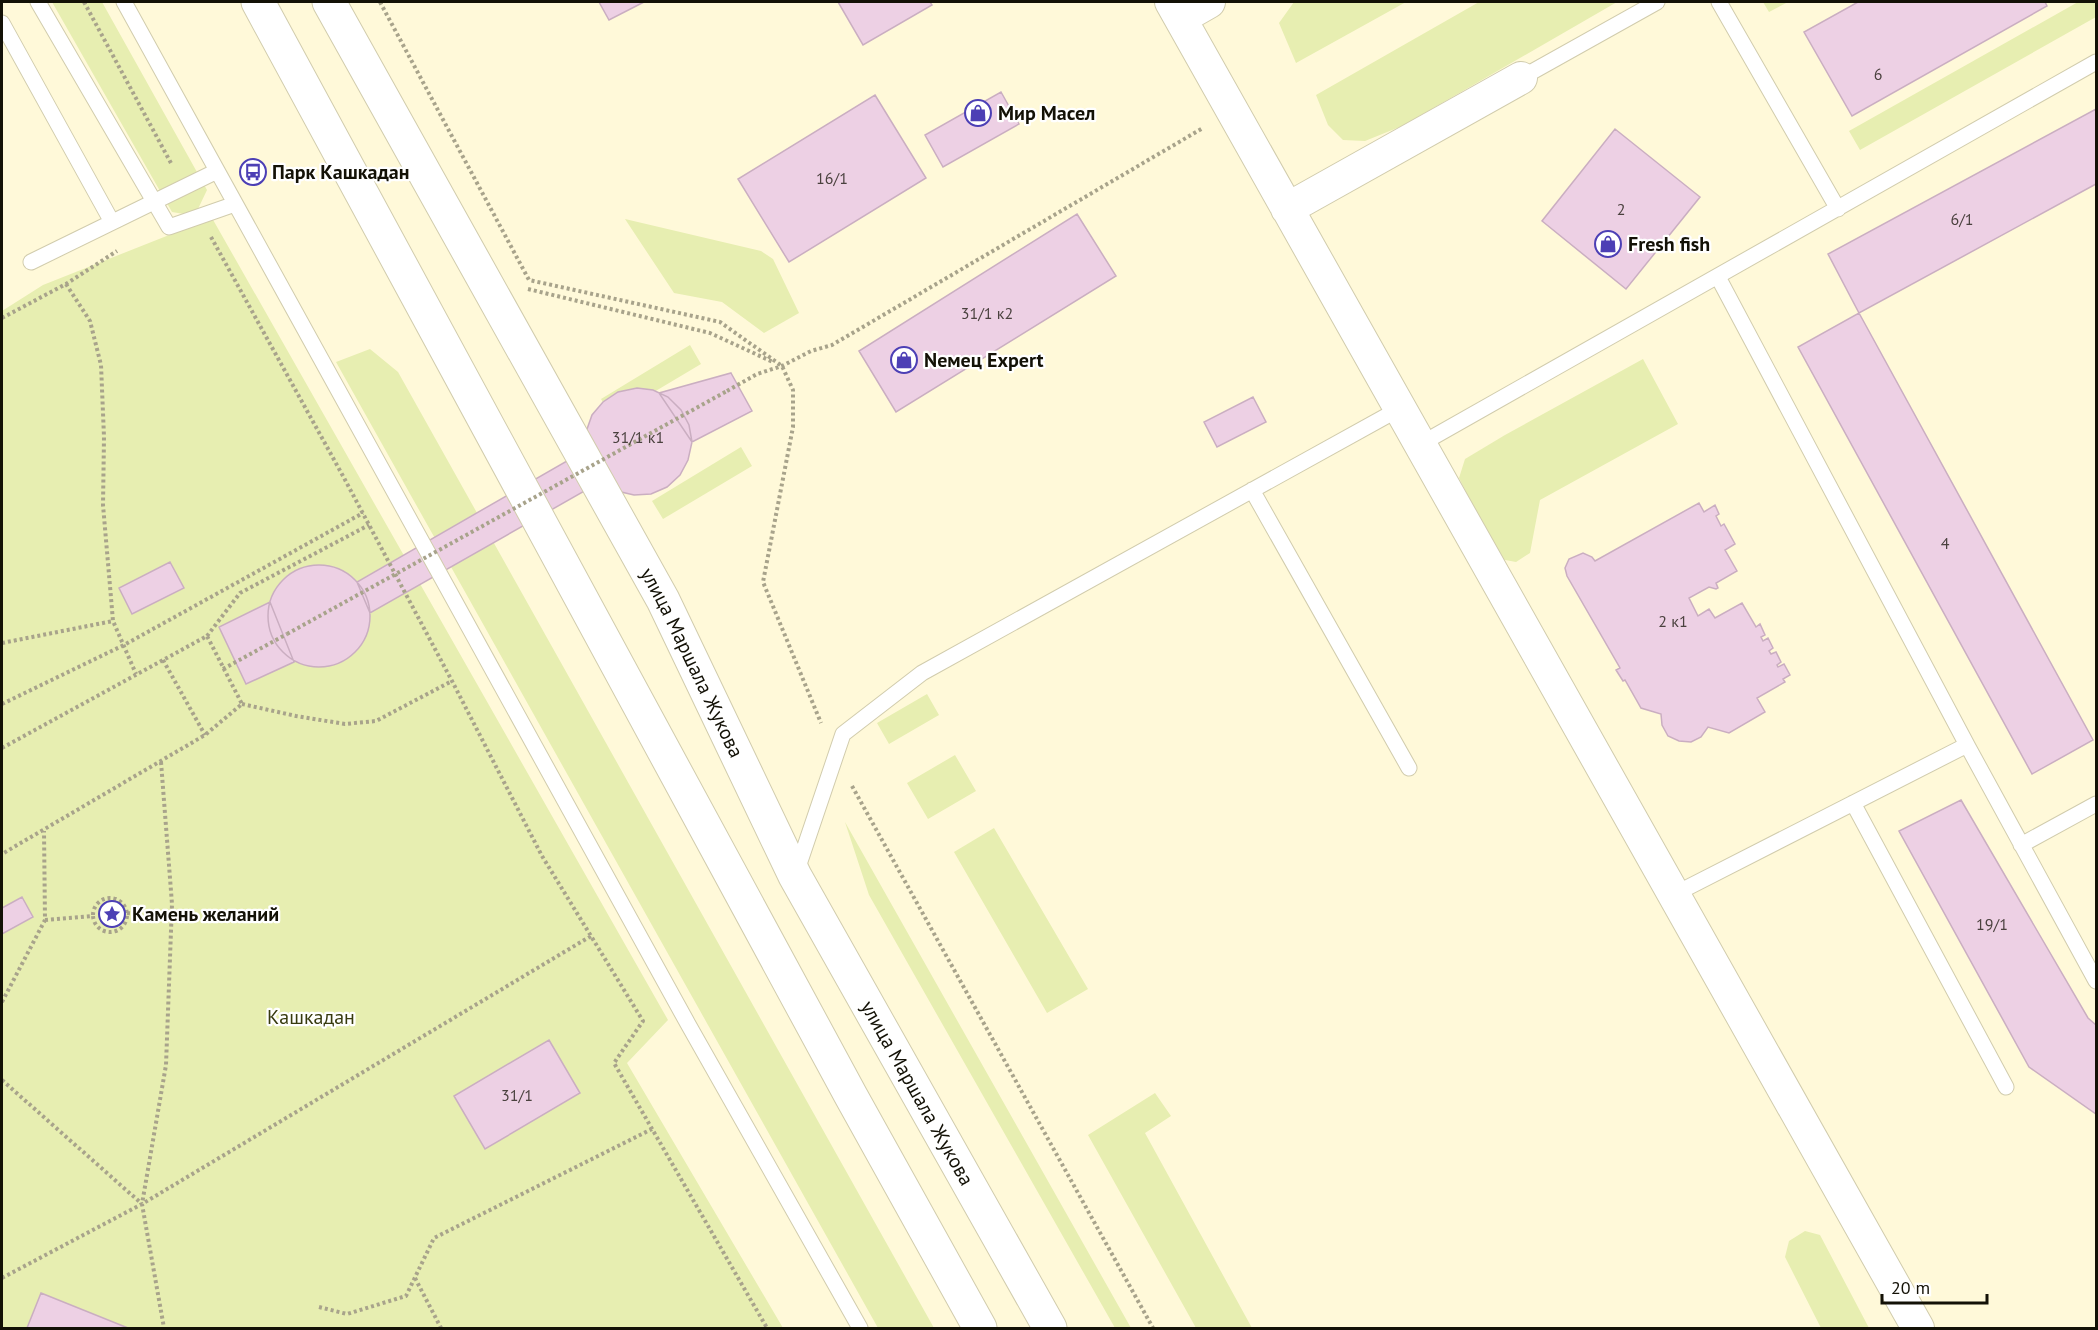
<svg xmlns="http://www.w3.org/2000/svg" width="2098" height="1330" viewBox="0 0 2098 1330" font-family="'PT Sans',sans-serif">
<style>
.green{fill:#e7eeb1}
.building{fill:#edd0e4;stroke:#caaec1;stroke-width:1.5}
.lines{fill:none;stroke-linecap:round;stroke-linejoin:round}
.service-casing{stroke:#d1ccad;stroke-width:17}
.minor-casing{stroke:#d1ccad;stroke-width:34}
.primary-casing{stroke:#d1ccad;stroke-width:35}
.path{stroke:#a8a38b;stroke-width:4;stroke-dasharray:3 3;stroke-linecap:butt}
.service{stroke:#fff;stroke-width:15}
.minor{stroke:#fff;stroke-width:32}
.primary{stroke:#fff;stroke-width:33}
.path-bridge{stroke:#a8a38b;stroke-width:4;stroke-dasharray:3 3;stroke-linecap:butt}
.labels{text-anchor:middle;stroke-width:4.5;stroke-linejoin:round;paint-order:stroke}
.number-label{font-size:16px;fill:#4a413e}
.poi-label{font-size:20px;font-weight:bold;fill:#131106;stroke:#fff;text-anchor:start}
.street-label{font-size:20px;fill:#131106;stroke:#fff}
.park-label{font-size:20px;fill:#373a0e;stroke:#fff}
</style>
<rect width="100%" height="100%" fill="#fff9d9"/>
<!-- green -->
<path class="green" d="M52 2H102L207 190 197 211 184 214 172 212Z
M1294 2H1406L1296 63 1279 23Z
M1479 2H1617L1402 126 1365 141 1343 140 1328 125 1316 95Z
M1763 2H1762H1788L1769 12Z
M2078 2H2096V17L1860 150 1849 131Z
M212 218 668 1020 627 1063 783 1328H2V311L43 285Z
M625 219 761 251 773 259 799 313 764 333 722 302 674 293Z
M690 345 701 364 612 417 601 399Z
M370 349 398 372 934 1328H878L336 362Z
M1643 359 1678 424 1540 500 1530 553 1516 562 1500 559 1459 478 1465 459 1505 435Z
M741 447 752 466 663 519 652 501Z
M927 694 939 715 889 744 877 723Z
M955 755 976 791 928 819 907 783Z
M845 822 1131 1328H1115L869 895Z
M994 828 1088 989 1047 1013 954 852Z
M1155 1093 1171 1116 1145 1133 1252 1328H1196L1088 1135Z
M1805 1231 1820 1235 1869 1328H1821L1785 1257 1789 1241Z"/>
<!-- building -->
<path class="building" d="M599 2H644L609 20Z
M838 2H930L932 5 863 45Z
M1858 2H2045L2047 6 1852 116 1804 32Z
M1001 92 1019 124 943 167 925 135Z
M875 95 926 178 789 262 738 179Z
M2096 109V184L1859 313 1828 254Z
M1615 129 1700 197 1626 289 1542 221Z
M1077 214 1116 276 896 412 859 351Z
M1859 313 2093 740 2032 774 1798 347Z
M731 373 752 411 692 442 659 393Z
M637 388 653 390 668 397 681 410 689 425 692 442 688 460 680 475 667 487 651 494 634 495 617 491 586 432 592 415 603 402 618 392Z
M1253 397 1266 422 1217 447 1204 422Z
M586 450 602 481 370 613 357 582Z
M1699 503 1704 512 1715 505 1719 514 1716 516 1721 526 1724 524 1735 544 1725 550 1737 571 1716 583 1718 588 1716 589 1709 587 1689 598 1698 616 1709 609 1715 618 1742 603 1756 627 1760 624 1765 635 1761 637 1763 641 1768 638 1773 648 1769 651 1771 654 1776 652 1781 662 1777 665 1778 667 1784 664 1790 675 1783 679 1785 682 1757 698 1765 712 1729 733 1708 727 1701 737 1691 742 1679 741 1668 736 1662 725 1661 714 1641 708 1625 680 1623 681 1616 670 1620 668 1567 576 1565 568 1569 559 1583 553 1592 557 1595 561Z
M170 562 184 588 132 614 119 588Z
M268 616a51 51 0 1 1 102 0a51 51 0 1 1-102 0Z
M270 602 294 662 246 684 219 627Z
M1961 800 2088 1018 2096 1025V1114L2029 1067 1899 831Z
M22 897 33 917 2 934V908Z
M549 1040 580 1093 485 1149 454 1096Z
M41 1293 128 1328H27Z"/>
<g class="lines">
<defs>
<path id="service" d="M38 2 169 227 235 204
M124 2 688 1024 860 1328
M1719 2 1838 209
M2 23 112 222
M1521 78 1657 2
M31 262 217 171
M1419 445 2096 62
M1252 490 1409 768
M1967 745 2096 981
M1853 803 2006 1087
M2021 845 2096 804
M796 873 843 734 922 673 1399 409
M1673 895 1967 745 1718 277"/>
<path id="minor" d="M1171 2 1918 1328
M1181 18 1209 2
M1287 209 1521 78"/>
<g id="primary">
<path d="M258 2 851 1096 980 1328"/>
<path id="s1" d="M329 2 663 600 795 876 1050 1328"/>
</g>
</defs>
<!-- service casing -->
<use href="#service" class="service-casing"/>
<!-- minor casing -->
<use href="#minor" class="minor-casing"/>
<!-- primary casing -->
<use href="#primary" class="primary-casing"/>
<!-- path -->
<path class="path" d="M84 2 172 165
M380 2 529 280 720 322 782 366 793 390V427L763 582 821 723
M211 237 343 476 452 681 542 856 643 1021 614 1063 767 1328
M66 284 90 321 101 365 104 437 103 505 113 621 136 674
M528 289 710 333 773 362
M2 318 66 284 117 251
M727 391 757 374 782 366 811 351 832 345 1203 128
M207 636 240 593 369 525
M2 643 113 621
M163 660 205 735
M223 669 287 634
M2 704 124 645 363 513
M242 704 296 716 345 724 376 721 452 681
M2 748 207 636 242 704 205 735 2 854
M161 762 172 904 166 1065 142 1204 164 1328
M852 786 1153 1328
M93 915a17 17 0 1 1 34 0a17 17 0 1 1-34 0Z
M127 913 171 917
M45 920 92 916
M2 1002 45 920 44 831
M2 1080 142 1204
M2 1278 142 1204 591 936
M415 1278 441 1328
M319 1307 347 1314 406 1296 434 1238 652 1129"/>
<!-- service -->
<use href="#service" class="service"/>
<!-- minor -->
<use href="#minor" class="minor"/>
<!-- primary -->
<use href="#primary" class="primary"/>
<!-- path-bridge -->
<path class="path-bridge" d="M287 634 727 391"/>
</g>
<!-- icons -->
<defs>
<symbol id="shop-ring" viewBox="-11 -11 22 22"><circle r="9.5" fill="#fff" stroke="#4c3fb5" stroke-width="1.5"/><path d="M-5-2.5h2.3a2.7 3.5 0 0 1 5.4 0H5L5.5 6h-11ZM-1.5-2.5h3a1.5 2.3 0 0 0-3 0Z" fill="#4c3fb5"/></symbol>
<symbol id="bus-ring" viewBox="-11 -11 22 22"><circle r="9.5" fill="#fff" stroke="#4c3fb5" stroke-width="1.5"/><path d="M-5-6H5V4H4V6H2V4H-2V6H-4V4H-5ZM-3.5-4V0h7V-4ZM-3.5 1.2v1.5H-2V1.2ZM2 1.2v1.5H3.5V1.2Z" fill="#4c3fb5"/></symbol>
<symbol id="sight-ring" viewBox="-11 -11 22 22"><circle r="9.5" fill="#fff" stroke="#4c3fb5" stroke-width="1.5"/><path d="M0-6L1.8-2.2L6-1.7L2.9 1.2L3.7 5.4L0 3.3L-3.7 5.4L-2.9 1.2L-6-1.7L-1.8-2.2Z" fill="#4c3fb5"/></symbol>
</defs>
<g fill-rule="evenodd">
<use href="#shop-ring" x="963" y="98" width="30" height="30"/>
<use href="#bus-ring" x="238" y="157" width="30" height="30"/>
<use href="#shop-ring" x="1593" y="229" width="30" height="30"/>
<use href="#shop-ring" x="889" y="345" width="30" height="30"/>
<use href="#sight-ring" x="97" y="899" width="30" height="30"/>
</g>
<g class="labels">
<!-- number labels -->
<g class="number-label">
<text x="1878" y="80">6</text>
<text x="832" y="184">16/1</text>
<text x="1621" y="215">2</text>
<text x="1962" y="225">6/1</text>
<text x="987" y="319">31/1 к2</text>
<text x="638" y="443">31/1 к1</text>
<text x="1945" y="549">4</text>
<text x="1673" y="627">2 к1</text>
<text x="1992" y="930">19/1</text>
<text x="517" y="1101">31/1</text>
</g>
<!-- poi labels -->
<g class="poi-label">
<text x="998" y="120">Мир Масел</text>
<text x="272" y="179">Парк Кашкадан</text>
<text x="1628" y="251">Fresh fish</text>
<text x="924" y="367">Nемец Expert</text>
<text x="132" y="921">Камень желаний</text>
</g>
<!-- street labels -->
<g class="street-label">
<text dy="7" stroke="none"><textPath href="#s1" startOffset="754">улица Маршала Жукова</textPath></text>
<text dy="7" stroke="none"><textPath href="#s1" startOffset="1240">улица Маршала Жукова</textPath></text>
</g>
<!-- park labels -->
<g class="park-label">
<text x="311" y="1024">Кашкадан</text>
</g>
</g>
<!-- border -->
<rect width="2098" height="1330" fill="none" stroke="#131106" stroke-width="6"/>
<!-- scale -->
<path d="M1882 1294v9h105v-9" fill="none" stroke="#131106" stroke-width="3"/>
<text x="1891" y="1294" font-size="18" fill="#131106" stroke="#ffffff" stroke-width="4.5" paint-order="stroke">20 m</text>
</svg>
